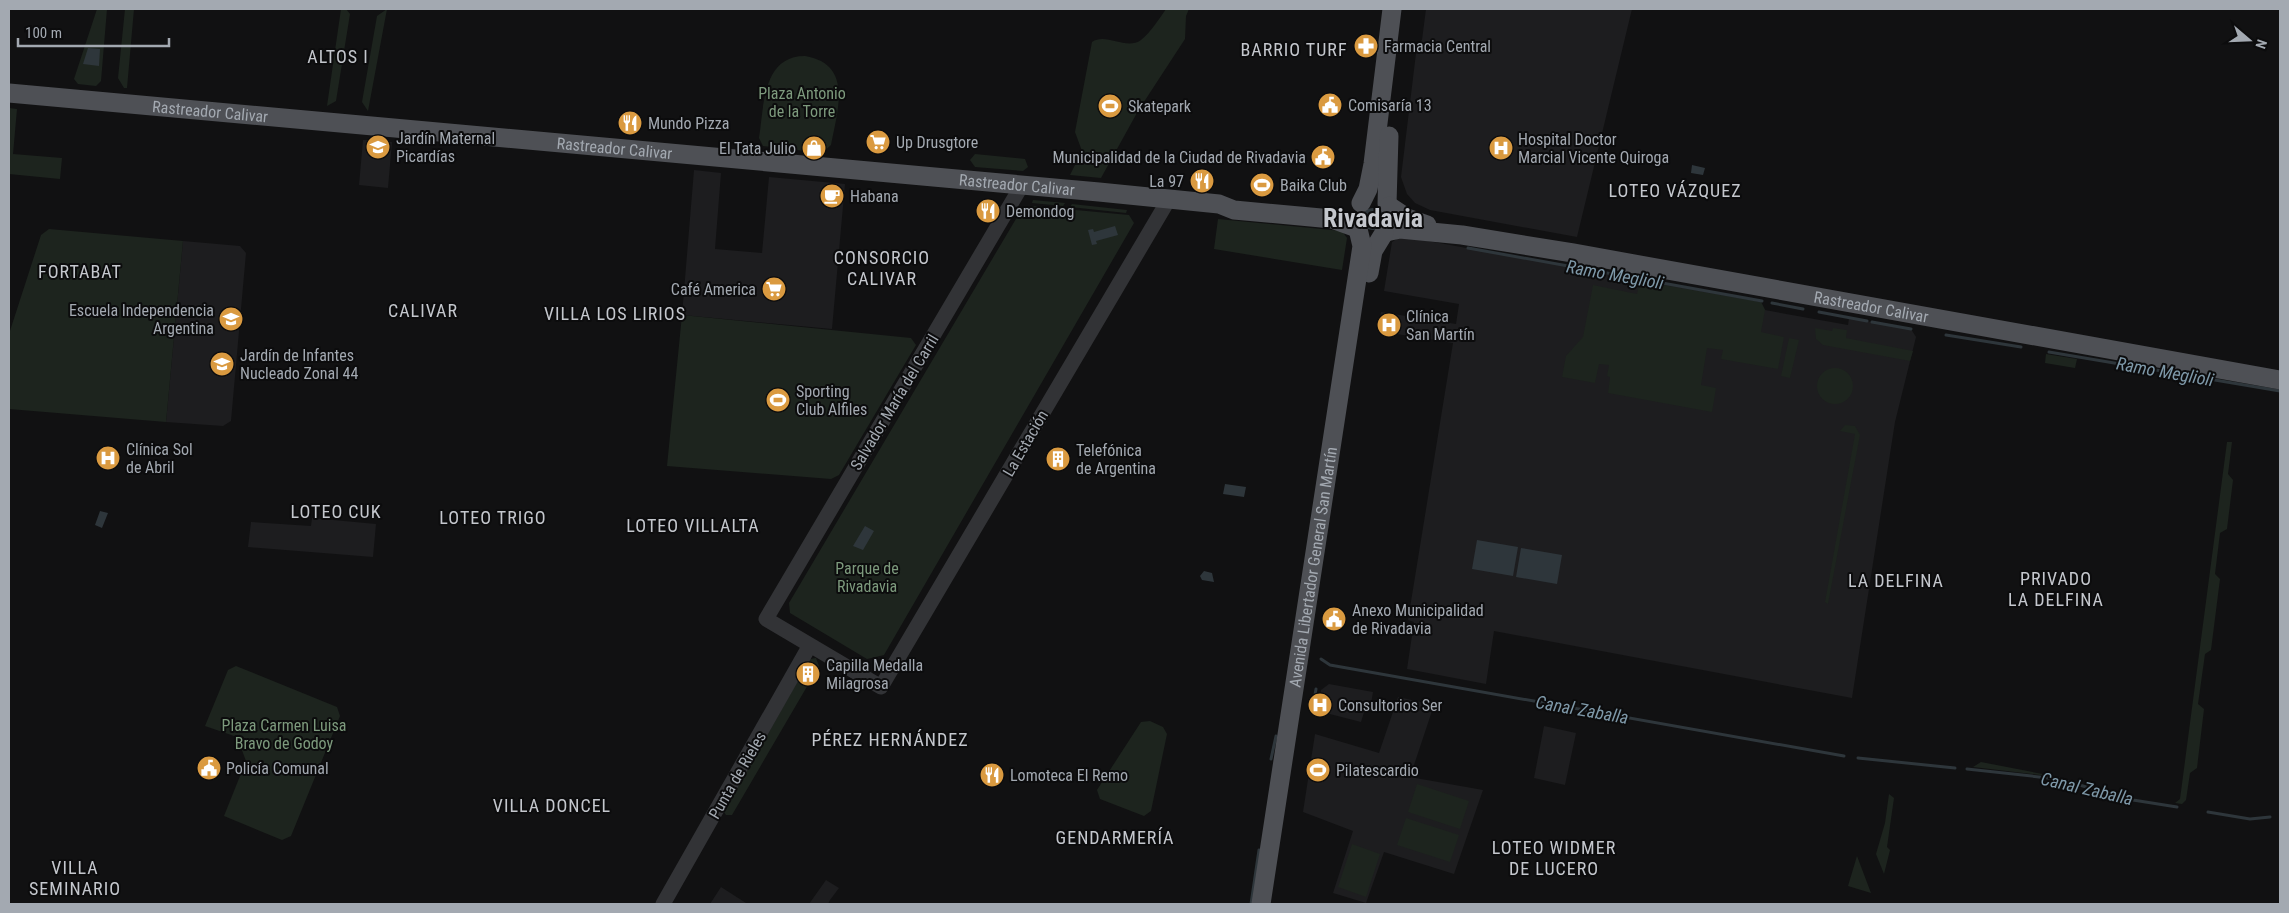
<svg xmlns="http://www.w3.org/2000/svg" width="2289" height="913" viewBox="0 0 2289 913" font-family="'Roboto Condensed',sans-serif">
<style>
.built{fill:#1d1d1f}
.green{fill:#1d241e}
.water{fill:#2e363b}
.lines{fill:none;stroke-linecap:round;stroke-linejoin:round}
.stream{stroke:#2e363b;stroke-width:3}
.minor{stroke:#323336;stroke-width:15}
.major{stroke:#4e5055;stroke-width:19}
.labels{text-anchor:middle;stroke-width:4;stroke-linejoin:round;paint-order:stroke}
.poi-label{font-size:16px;fill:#a3a9b1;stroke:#0c0c0d;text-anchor:start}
.park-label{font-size:16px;fill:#7d9a7d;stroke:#0c0c0d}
.street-label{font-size:16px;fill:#a3a9b1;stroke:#0c0c0d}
.neighbourhood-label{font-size:18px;letter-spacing:1px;fill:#c4c7cd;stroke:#0c0c0d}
.water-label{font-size:18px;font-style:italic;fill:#7e98a8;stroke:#0c0c0d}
.town-label{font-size:26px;font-weight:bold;fill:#c4c7cd;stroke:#0c0c0d}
</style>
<rect width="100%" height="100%" fill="#111112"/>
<!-- built -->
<path class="built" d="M1426 9H1632L1577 237 1430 210 1415 203 1407 194 1401 177 1417 45 1422 40Z
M363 140 392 142 388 188 359 185Z
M694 170 721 173 715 249 762 253 769 177 845 184 832 329 682 315Z
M1401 236 1761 302 1765 310 1803 317 1848 325 1849 318 1911 329 1916 337 1895 422 1852 698 1494 631 1486 684 1407 669 1414 622 1408 620 1453 343 1378 331 1381 312 1456 324 1459 304 1384 291 1392 242Z
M183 241 240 246 246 253 231 421 223 426 166 422Z
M312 518 376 524 373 557 248 547 251 522 311 526Z
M1329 684 1373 692 1370 710 1365 709 1361 722 1318 711 1321 690Z
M1398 697 1434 705 1410 777 1483 790 1454 874 1384 852 1366 903 1333 893 1353 831 1303 812 1315 734 1379 753Z
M1544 726 1576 733 1565 785 1534 778Z
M826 880 839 888 830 900 828 904H809Z
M721 887 746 903 748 904H710Z"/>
<!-- green -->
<path class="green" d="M97 9H107L101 81 96 86 78 84 74 79Z
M125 9H134L127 88H124L118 78Z
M341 9H346L350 14 336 101 327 106Z
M387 9 368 111 362 102 377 16Z
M1166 9H1189L1186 16 1185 39 1138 111 1101 178 1070 175 1082 151 1075 132 1092 42C1106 32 1126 51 1141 40 1151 32 1159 19 1166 9Z
M805 56C854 64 837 112 831 145L822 153 763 146 759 138C764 107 762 56 805 56Z
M9 108 17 109 13 154 62 158 60 179 9 174Z
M975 154 1025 159 1028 167 1023 171 975 167 970 160Z
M1033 200 1065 203 1063 206 1032 203Z
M1072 204 1127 210 1126 213 1070 207Z
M1033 206 1129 215 1134 223 884 655 867 659 790 613 789 603 1020 212Z
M1218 219 1342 231 1347 238 1342 270 1214 249Z
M49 229 183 241 166 422 9 409V334L41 235Z
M1640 281 1761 302 1765 310 1761 332 1784 337 1778 369 1721 359 1723 350 1707 348 1701 385 1716 388 1712 412 1608 393 1610 377 1607 376 1609 365 1599 364 1595 383 1562 377 1566 356 1583 337 1593 285 1637 294Z
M682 315 911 338 916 345 839 475 831 479 667 466Z
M1815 328 1832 331 1833 328 1847 330 1846 338 1913 351 1910 361 1823 345 1816 339Z
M1789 338 1799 340 1790 378 1781 376Z
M2046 354 2077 359 2075 368 2045 363Z
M1817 386a18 18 0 1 1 36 0a18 18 0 1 1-36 0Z
M1845 425 1855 426 1860 435 1828 604 1825 602 1855 434 1840 431Z
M2227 442H2232L2228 474 2233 480 2227 529 2220 533 2215 574 2220 579 2211 650 2205 654 2198 704 2204 709 2197 768 2190 773 2186 800 2182 804 2175 803 2180 799Z
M816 658 819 666 732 815H726L724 812 810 659Z
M236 666 337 707 340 716 291 836 282 840 224 816 246 761 237 737 205 726 228 670Z
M1150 721 1163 727 1167 734 1151 811 1144 816 1100 799 1097 790 1141 722Z
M1981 762 2058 777 1973 767Z
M1417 784 1469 801 1460 829 1408 812Z
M1889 794 1894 798 1887 847 1890 850 1884 874 1876 854 1885 823Z
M1406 818 1459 835 1450 862 1397 845Z
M1352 844 1380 854 1366 897 1338 887Z
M1857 856 1871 893 1848 886Z"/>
<!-- water -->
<path class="water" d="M88 48 100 49 99 66 83 64Z
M1692 165 1705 168 1703 175 1691 173Z
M1362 219a11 11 0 1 1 22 0a11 11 0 1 1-22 0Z
M1115 226 1118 235 1096 241 1097 244 1092 245 1088 230 1093 229 1094 232Z
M1225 484 1246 487 1244 497 1223 494Z
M100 511 108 513 102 528 95 525Z
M865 526 874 531 863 550 853 546Z
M1477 540 1518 547 1513 576 1472 569Z
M1521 548 1562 555 1557 584 1516 577Z
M1204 571 1212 573 1214 582 1202 580 1200 576Z"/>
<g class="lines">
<!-- stream -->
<path class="stream" d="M1468 248 1762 301
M1772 303 1803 309
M1819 312 1867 321
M1872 322 1911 329
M1946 335 2021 347
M2049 352 2280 391
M1321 659 1330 665 1844 756
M1312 712 1316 689
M1858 758 1955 768
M1271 759 1276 736
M1967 769 2058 779 2133 800 2177 807
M2208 812 2250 819 2270 817
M1251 904 1259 850"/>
<!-- minor -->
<path class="minor" d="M1022 185 766 619 881 687 1169 199
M663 904 810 645"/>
<!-- major -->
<g class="major">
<path id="s1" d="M9 93 1099 192 1219 204 1234 210 1332 219 1357 228"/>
<path d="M1361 203 1368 189 1373 164 1392 9"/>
<path d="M1387 204 1389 136"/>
<path d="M1389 206 1407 218 1427 225"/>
<path id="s2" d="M1386 232 1400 229 1462 235 1573 253 2280 380"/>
<path d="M1369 273 1373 251 1384 233"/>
<path id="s3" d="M1261 904 1362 246 1358 229"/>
</g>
</g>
<!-- icons -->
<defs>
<symbol id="pharmacy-disc" viewBox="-11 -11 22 22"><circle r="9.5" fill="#da9a40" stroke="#0c0c0d"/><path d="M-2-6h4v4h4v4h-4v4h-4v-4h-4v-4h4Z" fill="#fff"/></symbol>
<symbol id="civic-disc" viewBox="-11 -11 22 22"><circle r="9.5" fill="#da9a40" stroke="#0c0c0d"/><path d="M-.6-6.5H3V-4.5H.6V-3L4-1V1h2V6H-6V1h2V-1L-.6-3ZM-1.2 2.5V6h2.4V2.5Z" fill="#fff"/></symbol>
<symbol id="stadium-disc" viewBox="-11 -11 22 22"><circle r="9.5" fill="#da9a40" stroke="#0c0c0d"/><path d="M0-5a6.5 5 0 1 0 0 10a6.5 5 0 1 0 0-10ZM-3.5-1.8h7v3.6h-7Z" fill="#fff"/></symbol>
<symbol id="restaurant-disc" viewBox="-11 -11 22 22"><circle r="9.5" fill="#da9a40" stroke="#0c0c0d"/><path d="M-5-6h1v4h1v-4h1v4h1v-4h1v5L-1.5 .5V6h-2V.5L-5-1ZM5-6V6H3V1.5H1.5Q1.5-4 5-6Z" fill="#fff"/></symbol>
<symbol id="supermarket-disc" viewBox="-11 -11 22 22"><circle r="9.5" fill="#da9a40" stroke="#0c0c0d"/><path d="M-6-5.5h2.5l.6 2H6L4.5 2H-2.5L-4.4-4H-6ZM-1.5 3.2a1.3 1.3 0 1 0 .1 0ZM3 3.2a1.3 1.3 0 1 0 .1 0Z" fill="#fff"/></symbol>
<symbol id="school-disc" viewBox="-11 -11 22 22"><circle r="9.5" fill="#da9a40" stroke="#0c0c0d"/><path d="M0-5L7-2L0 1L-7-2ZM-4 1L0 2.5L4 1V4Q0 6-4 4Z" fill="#fff"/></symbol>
<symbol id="shop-disc" viewBox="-11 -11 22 22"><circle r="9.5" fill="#da9a40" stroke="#0c0c0d"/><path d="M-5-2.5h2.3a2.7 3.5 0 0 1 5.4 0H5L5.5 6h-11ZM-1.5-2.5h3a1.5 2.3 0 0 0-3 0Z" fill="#fff"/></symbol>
<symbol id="hospital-disc" viewBox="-11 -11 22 22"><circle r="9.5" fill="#da9a40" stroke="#0c0c0d"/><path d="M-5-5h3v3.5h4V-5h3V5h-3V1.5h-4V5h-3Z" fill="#fff"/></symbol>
<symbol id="cafe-disc" viewBox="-11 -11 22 22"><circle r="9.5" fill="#da9a40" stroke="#0c0c0d"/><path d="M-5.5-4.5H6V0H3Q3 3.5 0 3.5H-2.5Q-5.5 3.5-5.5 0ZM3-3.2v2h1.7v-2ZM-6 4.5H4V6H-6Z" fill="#fff"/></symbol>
<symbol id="building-disc" viewBox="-11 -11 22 22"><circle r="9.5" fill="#da9a40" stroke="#0c0c0d"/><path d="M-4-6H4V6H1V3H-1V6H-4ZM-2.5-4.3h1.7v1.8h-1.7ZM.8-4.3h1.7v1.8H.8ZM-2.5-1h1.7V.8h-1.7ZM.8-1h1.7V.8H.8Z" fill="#fff"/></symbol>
</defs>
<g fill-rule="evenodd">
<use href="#pharmacy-disc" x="1352" y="32" width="28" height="28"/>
<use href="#civic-disc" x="1316" y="91" width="28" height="28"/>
<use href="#stadium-disc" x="1096" y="92" width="28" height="28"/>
<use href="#restaurant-disc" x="616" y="109" width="28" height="28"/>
<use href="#supermarket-disc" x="864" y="128" width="28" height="28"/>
<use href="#school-disc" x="364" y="133" width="28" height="28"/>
<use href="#shop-disc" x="800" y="134" width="28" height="28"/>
<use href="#hospital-disc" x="1487" y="134" width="28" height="28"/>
<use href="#civic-disc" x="1309" y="143" width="28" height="28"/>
<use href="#restaurant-disc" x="1188" y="167" width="28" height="28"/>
<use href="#stadium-disc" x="1248" y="171" width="28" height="28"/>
<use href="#cafe-disc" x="818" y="182" width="28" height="28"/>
<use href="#restaurant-disc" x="974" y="197" width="28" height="28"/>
<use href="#supermarket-disc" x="760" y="275" width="28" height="28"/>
<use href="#school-disc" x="217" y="305" width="28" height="28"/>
<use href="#hospital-disc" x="1375" y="311" width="28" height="28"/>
<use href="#school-disc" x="208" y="350" width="28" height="28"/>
<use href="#stadium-disc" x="764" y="386" width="28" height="28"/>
<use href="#hospital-disc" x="94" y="444" width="28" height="28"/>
<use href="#building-disc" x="1044" y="445" width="28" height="28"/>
<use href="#civic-disc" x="1320" y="605" width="28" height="28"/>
<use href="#building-disc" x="794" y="660" width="28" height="28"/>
<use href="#hospital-disc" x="1306" y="691" width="28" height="28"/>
<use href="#civic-disc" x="195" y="754" width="28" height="28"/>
<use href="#stadium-disc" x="1304" y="756" width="28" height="28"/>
<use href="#restaurant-disc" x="978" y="761" width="28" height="28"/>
</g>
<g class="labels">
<!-- poi labels -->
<g class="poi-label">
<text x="1384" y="52">Farmacia Central</text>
<text x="1348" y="111">Comisaría 13</text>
<text x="1128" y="112">Skatepark</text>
<text x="648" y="129">Mundo Pizza</text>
<text x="396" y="144">Jardín Maternal<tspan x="396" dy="18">Picardías</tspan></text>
<text x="1518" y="145">Hospital Doctor<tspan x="1518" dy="18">Marcial Vicente Quiroga</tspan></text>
<text x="896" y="148">Up Drusgtore</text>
<text x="796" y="154" text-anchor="end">El Tata Julio</text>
<text x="1306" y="163" text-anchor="end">Municipalidad de la Ciudad de Rivadavia</text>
<text x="1184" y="187" text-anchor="end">La 97</text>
<text x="1280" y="191">Baika Club</text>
<text x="850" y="202">Habana</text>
<text x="1006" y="217">Demondog</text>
<text x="756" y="295" text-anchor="end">Café America</text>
<text x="214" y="316" text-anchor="end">Escuela Independencia<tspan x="214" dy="18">Argentina</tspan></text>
<text x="1406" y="322">Clínica<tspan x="1406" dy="18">San Martín</tspan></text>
<text x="240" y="361">Jardín de Infantes<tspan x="240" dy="18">Nucleado Zonal 44</tspan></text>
<text x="796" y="397">Sporting<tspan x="796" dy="18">Club Alfiles</tspan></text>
<text x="126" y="455">Clínica Sol<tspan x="126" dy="18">de Abril</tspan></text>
<text x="1076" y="456">Telefónica<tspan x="1076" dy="18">de Argentina</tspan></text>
<text x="1352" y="616">Anexo Municipalidad<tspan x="1352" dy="18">de Rivadavia</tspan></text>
<text x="826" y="671">Capilla Medalla<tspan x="826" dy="18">Milagrosa</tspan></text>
<text x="1338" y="711">Consultorios Ser</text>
<text x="226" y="774">Policía Comunal</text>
<text x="1336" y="776">Pilatescardio</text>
<text x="1010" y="781">Lomoteca El Remo</text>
</g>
<!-- park labels -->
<g class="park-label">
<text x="802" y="99">Plaza Antonio<tspan x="802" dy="18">de la Torre</tspan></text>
<text x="867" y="574">Parque de<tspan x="867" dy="18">Rivadavia</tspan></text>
<text x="284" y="731">Plaza Carmen Luisa<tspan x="284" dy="18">Bravo de Godoy</tspan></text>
</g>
<!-- street labels -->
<g class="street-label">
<text dy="6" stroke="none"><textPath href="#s1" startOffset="202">Rastreador Calivar</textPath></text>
<text dy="6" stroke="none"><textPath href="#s1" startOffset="608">Rastreador Calivar</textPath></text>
<text dy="6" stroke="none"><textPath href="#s1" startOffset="1012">Rastreador Calivar</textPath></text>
<text dy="6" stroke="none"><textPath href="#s2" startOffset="492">Rastreador Calivar</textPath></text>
<text transform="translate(894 402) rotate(-59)" y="6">Salvador María del Carril</text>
<text transform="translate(1025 443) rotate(-60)" y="6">La Estación</text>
<text dy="6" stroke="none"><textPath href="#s3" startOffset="341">Avenida Libertador General San Martín</textPath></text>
<text transform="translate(737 775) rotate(-60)" y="6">Punta de Rieles</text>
</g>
<!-- neighbourhood labels -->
<g class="neighbourhood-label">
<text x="1294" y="56">BARRIO TURF</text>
<text x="338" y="63">ALTOS I</text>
<text x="1675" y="197">LOTEO VÁZQUEZ</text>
<text x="882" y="264">CONSORCIO<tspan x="882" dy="21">CALIVAR</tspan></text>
<text x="80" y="278">FORTABAT</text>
<text x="423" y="317">CALIVAR</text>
<text x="615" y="320">VILLA LOS LIRIOS</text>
<text x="336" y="518">LOTEO CUK</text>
<text x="493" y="524">LOTEO TRIGO</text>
<text x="693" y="532">LOTEO VILLALTA</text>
<text x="2056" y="585">PRIVADO<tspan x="2056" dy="21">LA DELFINA</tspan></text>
<text x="1896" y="587">LA DELFINA</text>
<text x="890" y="746">PÉREZ HERNÁNDEZ</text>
<text x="552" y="812">VILLA DONCEL</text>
<text x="1115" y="844">GENDARMERÍA</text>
<text x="1554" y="854">LOTEO WIDMER<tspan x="1554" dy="21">DE LUCERO</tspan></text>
<text x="75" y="874">VILLA<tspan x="75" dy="21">SEMINARIO</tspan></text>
</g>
<!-- water labels -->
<g class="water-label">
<text transform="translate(1615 275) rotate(10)" y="6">Ramo Meglioli</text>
<text transform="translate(2165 372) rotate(10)" y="6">Ramo Meglioli</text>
<text transform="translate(1582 710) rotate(10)" y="6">Canal Zaballa</text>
<text transform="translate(2087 789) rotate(13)" y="6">Canal Zaballa</text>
</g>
<!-- town labels -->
<g class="town-label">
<text x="1373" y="227">Rivadavia</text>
</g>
</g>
<!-- border -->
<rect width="2289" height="913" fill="none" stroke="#a3a9b1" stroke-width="20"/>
<!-- north arrow -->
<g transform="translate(2249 40) rotate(109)" stroke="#0c0c0d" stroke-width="4" paint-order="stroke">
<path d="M0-4L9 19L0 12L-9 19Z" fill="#a3a9b1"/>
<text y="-8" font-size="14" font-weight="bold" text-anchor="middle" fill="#a3a9b1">N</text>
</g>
<!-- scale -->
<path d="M18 38v8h151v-8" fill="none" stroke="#a3a9b1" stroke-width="2.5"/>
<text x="25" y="38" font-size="15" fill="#a3a9b1" stroke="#0c0c0d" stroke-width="4" paint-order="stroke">100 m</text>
</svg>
